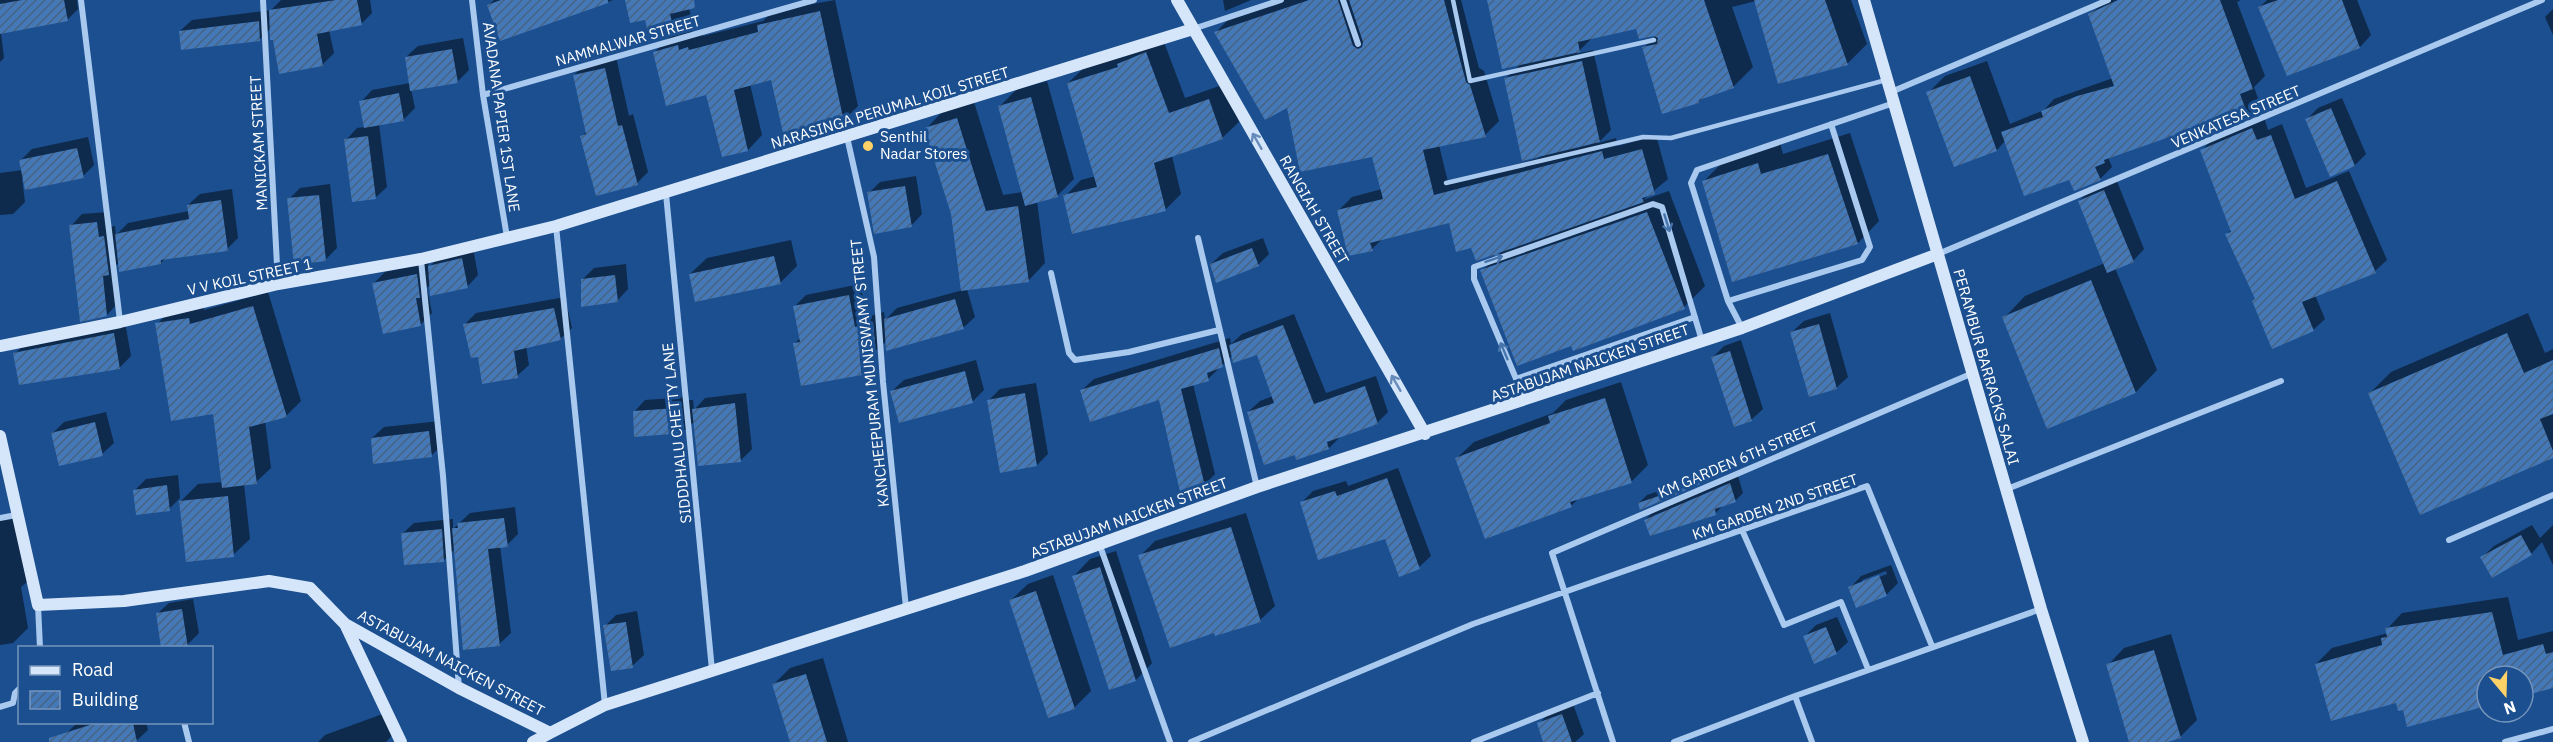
<svg xmlns="http://www.w3.org/2000/svg" width="2553" height="742" viewBox="0 0 2553 742" font-family="'IBM Plex Sans',sans-serif">
<style>
.shadow{fill:#0007;fill-rule:evenodd}
.building{fill:url(#building-hatch)}
.lines{fill:none;stroke-linecap:round;stroke-linejoin:round}
.lane{stroke:#a9c9ee;stroke-width:4.5}
.street{stroke:#a9c9ee;stroke-width:6}
.secondary{stroke:#d6e6fa;stroke-width:12}
.oneway{stroke:#668bba}
.oneway2{stroke:#4674ac}
.poi-dot{fill:#ffd166;stroke:#1b4f8f;stroke-width:2}
.labels{text-anchor:middle;stroke-width:6;stroke-linejoin:round;paint-order:stroke}
.street-label{font-size:15px;fill:#fff;stroke:#1b4f8f}
.poi-label{font-size:15px;fill:#fff;stroke:#1b4f8f;text-anchor:start}
</style>
<defs>
<pattern id="building-hatch" width="6" height="6" patternUnits="userSpaceOnUse" patternTransform="scale(1.5)"><rect width="6" height="6" fill="#4478b7"/><path d="M-1 1l2-2M0 6l6-6M5 7l2-2" fill="none" stroke="#486282"/></pattern>
</defs>
<rect width="100%" height="100%" fill="#1b4f8f"/>
<!-- shadow -->
<path class="shadow" d="M0 0H77L78 9 67 20 1 33 4 58 0 62Z
M281 0H370L372 13 361 24 329 30 334 53 322 65 271 28 259 40 180 31 192 20 271 10Z
M494 0H613L501 39 489 5Z
M626 0H687L691 16 670 37 692 31 693 36 702 34 703 36 763 21 773 11 835 0 858 106 843 121 772 78 750 84 762 135 748 150 708 94 655 52 673 33 646 18Z
M1223 0H1251L1225 11Z
M1275 0H1461L1479 68 1484 71 1499 121 1485 135 1439 145 1448 182 1539 158 1506 78 1521 64 1489 0H1851L1867 44 1848 63 1779 83 1756 1 1732 7 1753 67 1733 87 1703 97 1699 101 1644 48 1656 35 1637 27 1593 37 1576 54 1593 50 1611 130 1598 143 1616 138 1618 146 1656 135 1668 179 1643 200 1669 191 1705 286 1684 307 1572 344 1482 271 1503 250 1472 246 1451 221 1383 238 1372 249 1338 211 1352 197 1382 189 1373 155 1288 105 1216 32 1230 18Z
M2108 0H2241L2237 2 2265 76 2254 87 2260 104 2248 116 2193 127 2108 157 2112 167 2100 179 2070 178 2005 141 1997 150 1955 165 1928 93 1945 76 1987 61 2010 124 2044 110 2054 99 2113 78 2090 14Z
M2267 0H2357L2371 35 2360 47 2288 74 2259 8Z
M2553 9V35L2545 17Z
M1162 37 1185 98 1225 84 1239 122 1222 138 1172 156 1181 194 1165 210 1065 196 1081 180 1096 176 1068 83 1085 67Z
M463 38 469 70 457 82 411 89 415 108 404 119 379 124 387 187 375 198 346 140 357 128 365 127 361 102 372 90 410 83 406 57 418 46Z
M616 57 629 116 633 114 648 172 637 183 582 136 587 131 574 75 586 64Z
M1047 81 1074 179 1058 195 1037 201 1045 263 1029 280 967 289 975 317 963 328 887 341 872 354 873 362 862 374 795 343 801 337 794 307 806 295 860 284 867 317 884 312 885 320 897 308 963 290 952 213 926 129 942 112 974 102 1003 195 1023 192 999 107 1016 90Z
M2342 98 2366 154 2355 165 2331 175 2332 178 2349 171 2387 260 2375 271 2315 295 2325 319 2313 330 2257 298 2227 234 2232 229 2202 150 2213 139 2264 117 2268 130 2282 124 2306 188 2332 178 2307 119 2318 108Z
M1850 133 1879 221 1858 243 1704 181 1725 160 1780 143 1783 154Z
M88 137 94 165 83 176 22 179 25 202 13 214 0 215V173L23 170 21 160 32 149Z
M916 176 922 214 911 226 869 193 880 182Z
M2116 179 2144 249 2133 261 2115 268 2157 370 2136 392 2048 427 2004 318 2025 296 2105 263 2079 201 2091 190Z
M330 184 337 248 326 259 289 199 300 188Z
M232 189 238 238 227 249 165 258 161 263 120 262 114 267 118 303 107 315 71 226 82 214 108 212 110 227 115 226 116 235 128 223 189 211 188 205 200 194Z
M1263 238 1269 254 1258 265 1211 264 1223 253Z
M791 240 797 266 780 283 690 274 707 258Z
M473 248 478 275 467 287 431 284 427 288 432 313 421 324 384 332 373 284 385 272 428 263 429 267 441 255Z
M626 264 628 289 617 301 582 280 594 268Z
M268 292 301 401 286 416 265 421 271 468 256 482 244 484 250 539 233 555 181 501 198 484 223 482 214 412 157 324 172 309 203 304 204 310Z
M565 297 572 328 560 339 526 346 529 365 517 376 479 355 465 324 476 313Z
M1830 313 1848 377 1836 388 1792 332 1804 321Z
M2528 313 2545 353 2553 349V456L2370 393 2391 372Z
M1294 314 1326 393 1376 376 1388 412 1377 423 1341 436 1329 448 1296 453 1248 412 1260 401 1273 396 1258 353 1233 355 1208 379 1193 384 1215 474 1204 485 1160 399 1082 390 1094 379 1230 338 1231 344 1242 334Z
M125 322 131 356 119 368 15 354 26 342Z
M1741 340 1763 409 1751 420 1713 357 1724 346Z
M976 360 984 390 973 401 892 391 904 380Z
M1621 382 1648 465 1631 482 1579 498 1571 506 1457 458 1474 442 1553 413 1566 400Z
M1036 383 1048 454 1037 465 989 400 1000 389Z
M746 393 752 449 740 461 695 421 683 432 634 412 645 400 688 397V400H693L694 410 705 398Z
M106 412 114 443 102 454 53 433 64 422Z
M440 421 443 444 431 456 372 438 384 427Z
M1398 468 1431 556 1419 567 1386 537 1302 502 1313 491 1346 481 1348 486Z
M1729 468 1725 472 1641 508 1639 503 1647 495Z
M178 475 180 498 169 509 135 490 146 479Z
M1738 476 1743 493 1735 501 1723 505 1715 514 1645 520 1653 512Z
M515 507 518 534 507 545 500 546 511 633 499 644 456 548 444 560 402 534 414 523 453 519V529L470 513Z
M15 512 27 582 21 587 28 628 13 643 0 645V516Z
M1246 513 1275 606 1260 620 1215 631 1140 556 1155 541Z
M2532 525 2540 538 2553 525V565L2542 542 2531 554 2482 557 2494 546Z
M1116 551 1152 663 1136 680 1110 688 1074 576 1090 559Z
M1891 565 1898 583 1886 595 1850 588 1861 576ZM1886 571 1887 574 1862 584V580Z
M1053 575 1091 691 1074 708 1011 600 1028 584Z
M2508 597 2518 640 2553 631V687L2523 695V676H2487V704L2404 708 2397 701 2316 664 2332 648 2388 633 2387 629 2402 613Z
M193 599 199 633 187 645 157 614 169 603Z
M637 611 644 655 632 666 605 626 616 615Z
M1837 617 1848 642 1836 653 1805 636 1816 625Z
M2171 634 2197 720 2180 737 2163 742H2131L2108 665 2124 648Z
M823 658 848 742H791L773 685 790 668Z
M1573 704 1584 734 1575 742H1545L1539 724 1550 712Z
M388 712 395 732 386 742H318L325 735Z
M78 722H146L148 730 135 742H70L68 732Z"/>
<!-- building -->
<path class="building" d="M22 0H64L68 21 0 34V4Z
M336 0H357L362 25 317 34 323 66 279 74 273 40H270L269 10Z
M501 0H608V3L500 41 487 5Z
M625 0H694L695 8 670 14 675 34 650 41 645 20 630 23Z
M1309 0H1338L1353 46 1358 49 1362 47 1363 42 1349 0H1444L1466 82 1470 85 1486 137 1423 150 1434 195 1602 151 1604 159 1642 149 1655 194 1642 198 1644 202 1476 261 1471 248 1456 252 1449 223 1370 243 1373 251 1348 256 1337 210 1383 199 1372 157 1300 172 1287 108 1265 120 1214 32Z
M1487 0H1704L1734 88 1699 100V103L1662 114 1642 47 1657 44 1658 38 1654 36 1639 39 1636 29 1578 42 1580 52 1502 69Z
M1754 0H1825L1848 65 1778 84Z
M2118 0H2220L2253 89 2240 94 2249 118 2196 140 2192 129 2104 160 2105 163 2095 167 2101 180 2074 191 2069 180 2024 196 2001 132 2043 117 2041 111 2077 96 2114 86 2088 14Z
M2278 0H2342L2360 48 2287 76 2258 7Z
M820 11 844 122 784 137 771 80 734 90 748 151 722 157 706 95 666 106 653 52 678 45 679 50 688 47 689 50 758 32 757 25Z
M259 21 260 41 181 50 179 31Z
M452 49 458 83 410 91 405 57Z
M1146 52 1169 113 1209 99 1223 139 1154 163 1166 211 1072 234 1063 195 1097 187 1067 83 1118 67 1117 64Z
M1582 61 1600 142 1522 161 1504 78Z
M605 68 618 126 622 125 638 185 596 196 580 136 586 134 573 75Z
M1970 76 1997 151 1954 167 1926 92Z
M399 93 404 121 364 128 359 101Z
M1031 97 1058 197 1025 206 998 106Z
M2331 108 2355 166 2330 177 2305 119Z
M957 118 986 211 1018 206 1029 282 961 291 951 214 924 128Z
M2252 128 2257 140 2271 135 2295 199 2337 181 2376 273 2302 302 2314 331 2272 349 2252 301 2255 299 2225 234 2231 232 2200 150Z
M368 136 376 199 352 202 344 139Z
M77 148 84 178 25 190 19 160Z
M1828 154 1858 244 1732 282 1702 181 1758 163 1761 174Z
M905 186 912 227 874 234 867 192Z
M2104 190 2134 262 2107 273 2078 201Z
M319 195 326 261 294 265 287 198Z
M221 200 228 251 161 260V264L119 272 115 234 189 219 187 205Z
M1647 212 1685 309 1573 351 1571 346 1517 366 1480 270Z
M97 222 99 237 104 236 109 275 103 276 107 316 80 322 69 225Z
M1252 248 1259 266 1216 283 1210 264Z
M774 256 781 284 695 302 689 274Z
M462 258 468 288 430 296 428 266Z
M417 274 420 298H416L421 326 383 334 372 283Z
M615 275 618 302 581 307V279Z
M2091 280 2136 393 2047 429 2002 317Z
M849 295 855 327 873 322 876 354 860 358 862 375 801 386 793 343 800 342 793 306Z
M955 299 964 329 886 351 884 319Z
M253 306 287 417 249 427 257 484 222 488 213 414 171 421 155 323 189 318 190 324Z
M554 308 561 340 514 351 518 378 482 384 478 357 471 358 463 324Z
M1819 324 1837 389 1809 397 1790 332Z
M1283 325 1314 404 1365 386 1378 424 1327 442 1329 449 1296 460 1295 455 1264 465 1247 412 1274 403 1257 355 1233 363 1229 345Z
M114 333 120 369 19 385 13 353Z
M2507 333 2524 373 2553 360V414L2540 419 2553 451V458L2420 515 2368 393Z
M1219 348 1223 367 1207 373 1209 381 1181 389 1205 486 1180 492 1159 400 1090 422 1080 390Z
M1730 351 1752 421 1734 427 1711 357Z
M965 371 973 403 899 423 890 391Z
M1025 393 1037 466 1000 473 987 400Z
M1605 398 1632 483 1570 502 1572 507 1485 539 1455 458 1550 423 1548 416Z
M735 403 741 462 698 466 692 409Z
M677 408V411L682 410 684 433 634 437 633 411Z
M95 422 103 456 59 466 51 433Z
M429 431 432 457 373 464 371 438Z
M1726 473 1640 510 1638 503Z
M1387 478 1420 569 1399 577 1385 539 1318 560 1300 502 1335 491 1337 496Z
M1730 483 1736 502 1715 509 1716 515 1650 536 1644 520Z
M167 485 170 511 136 515 133 490Z
M228 496 234 557 186 562 179 501Z
M504 518 508 547 488 549 500 646 463 650 452 528H458L457 523Z
M1231 527 1261 622 1215 636 1214 633 1170 648 1138 555Z
M442 529 444 562 404 565 401 533Z
M2521 535 2532 555 2492 578 2480 557Z
M1100 567 1136 681 1109 690 1072 576Z
M1879 575 1887 596 1856 608 1848 587Z
M1036 591 1075 709 1048 718 1009 600Z
M182 609 188 648H161L156 613Z
M2492 612 2503 655 2543 644 2546 654 2553 652V688L2523 696V676H2487V706L2407 727 2403 710 2398 711 2396 703 2331 721 2315 664 2382 645 2381 638 2387 637 2385 628Z
M626 622 633 668 611 671 603 625Z
M1826 627 1837 654 1814 664 1803 636Z
M2154 650 2181 738 2168 742H2129L2106 664Z
M806 674 827 742H790L772 684Z
M1562 714 1572 742H1543L1537 723Z
M96 723H133L137 742H49V738Z"/>
<g class="lines">
<!-- lane -->
<path class="lane" d="M1453 0 1470 81 1654 40
M1446 183 1643 137 1671 138 1886 80"/>
<!-- street -->
<path class="street" d="M81 0 120 321
M263 0 278 284
M472 0 483 95 507 237
M1343 0 1358 44
M1193 29 1281 0
M1891 92 2108 0
M483 95 814 0
M847 137 874 257 883 382 906 608
M666 194 712 670
M556 226 605 705
M1198 238 1257 487
M1938 254 2542 0
M421 260 443 476 459 688
M1051 273 1069 353 1075 360 1129 352 1219 330
M1728 301 1862 260 1870 247 1831 124
M1742 328 1728 301 1691 183 1697 170 1894 103
M1516 379 1695 317
M1525 400 1474 279V267L1653 204 1662 207 1702 341
M2007 489 2281 381
M0 518 16 515
M1742 530 1784 625 1841 602 1868 669
M2449 540 2553 495
M1100 546 1170 742
M38 605 40 648
M1795 696 1812 742
M0 707 13 703 15 693 20 688
M184 722 189 742
M1191 742 1473 624 1867 486 1932 646
M1474 742 1598 693
M1613 742 1552 553 1973 373
M1674 742 1795 696 2041 609
M2505 742 2553 729"/>
<!-- secondary -->
<path class="secondary" d="M1177 0 1425 434
M1864 0 2041 609 2083 742
M0 346 120 322 278 284 421 259 556 226 1193 29
M0 436 38 605 124 601 269 581 310 588 345 624 401 742
M345 624 459 688 550 733 605 705 1025 571 1257 487 1742 328 1938 254
M533 742 550 733"/>
</g>
<!-- one-way arrows -->
<defs><path id="oneway-shaft" d="M-6 0H5M1.5-3L5.5 0L1.5 3" fill="none" stroke-width="1.6" stroke-linecap="round" stroke-linejoin="round" transform="scale(1.5)"/></defs>
<g class="oneway">
<use href="#oneway-shaft" transform="translate(1257 141) rotate(-120)"/>
<use href="#oneway-shaft" transform="translate(1396 383) rotate(-120)"/>
</g>
<g class="oneway2">
<use href="#oneway-shaft" transform="translate(1667 223) rotate(73)"/>
<use href="#oneway-shaft" transform="translate(1494 259) rotate(-19)"/>
<use href="#oneway-shaft" transform="translate(1504 351) rotate(-113)"/>
</g>
<!-- markers -->
<circle class="poi-dot" cx="868" cy="146" r="6"/>
<g class="labels">
<!-- street labels -->
<g class="street-label">
<text transform="translate(628 41) rotate(-16)" y="5">NAMMALWAR STREET</text>
<text transform="translate(890 108) rotate(-17)" y="5">NARASINGA PERUMAL KOIL STREET</text>
<text transform="translate(501 117) rotate(82)" y="5">AVADANA PAPIER 1ST LANE</text>
<text transform="translate(2236 117) rotate(-23)" y="5">VENKATESA STREET</text>
<text transform="translate(259 143) rotate(-93)" y="5">MANICKAM STREET</text>
<text transform="translate(1314 210) rotate(60)" y="5">RANGIAH STREET</text>
<text transform="translate(250 277) rotate(-12)" y="5">V V KOIL STREET 1</text>
<text transform="translate(1590 363) rotate(-19)" y="5">ASTABUJAM NAICKEN STREET</text>
<text transform="translate(1986 367) rotate(74)" y="5">PERAMBUR BARRACKS SALAI</text>
<text transform="translate(870 373) rotate(-96)" y="5">KANCHEEPURAM MUNISWAMY STREET</text>
<text transform="translate(677 433) rotate(-96)" y="5">SIDDDHALU CHETTY LANE</text>
<text transform="translate(1738 460) rotate(-23)" y="5">KM GARDEN 6TH STREET</text>
<text transform="translate(1775 507) rotate(-19)" y="5">KM GARDEN 2ND STREET</text>
<text transform="translate(1129 518) rotate(-20)" y="5">ASTABUJAM NAICKEN STREET</text>
<text transform="translate(451 663) rotate(28)" y="5">ASTABUJAM NAICKEN STREET</text>
</g>
<!-- poi labels -->
<g class="poi-label">
<text x="880" y="142">Senthil<tspan x="880" dy="17">Nadar Stores</tspan></text>
</g>
</g>
<!-- legend -->
<rect x="18" y="646" width="195" height="78" fill="#1b4f8f" stroke="#7695bc" stroke-width="1.5"/>
<rect x="30" y="666" width="30" height="9" fill="#d6e6fa" stroke="#7695bc" stroke-width="1.5"/>
<text x="72" y="676" font-size="18" fill="#ffffff">Road</text>
<rect x="30" y="691" width="30" height="18" fill="url(#building-hatch)" stroke="#7695bc" stroke-width="1.5"/>
<text x="72" y="706" font-size="18" fill="#ffffff">Building</text>
<!-- north arrow -->
<g transform="translate(2505 694) rotate(161)"><circle r="28" fill="#1b4f8f" stroke="#7695bc" stroke-width="1.5"/>
<path d="M0-4.5L10 22L0 15L-10 22Z" fill="#ffd166"/>
<text y="-9" font-size="16" font-weight="bold" text-anchor="middle" fill="#ffffff">N</text>
</g>
</svg>
